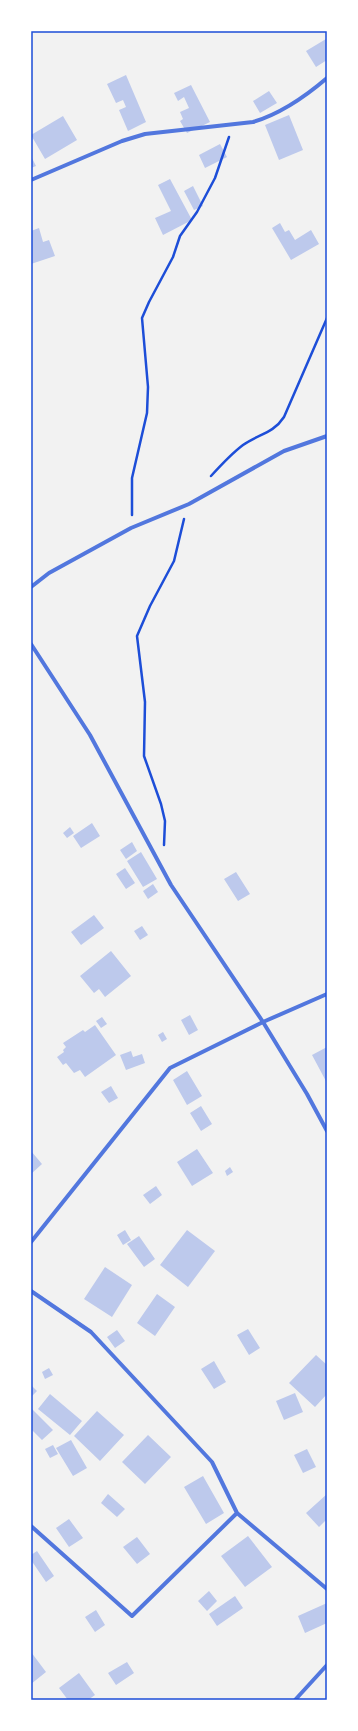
<svg xmlns="http://www.w3.org/2000/svg" width="358" height="1731" viewBox="0 0 358 1731" font-family="Helvetica,sans-serif">
<style>
.building{fill:#bdc9ec}
.lines{fill:none;stroke-linecap:round;stroke-linejoin:round}
.path{stroke:#1d4ed8;stroke-width:2.5}
.minor{stroke:#5277de;stroke-width:4}
.neatline{fill:none;stroke:#1d4ed8;stroke-width:1.5}
</style>
<rect width="100%" height="100%" fill="#f2f2f2"/>
<!-- building -->
<path class="building" d="M326 39 327 60 316 67 306 51Z
M126 75 146 122 128 131 119 110 126 107 123 100 116 103 107 84Z
M191 85 210 122 187 133 180 121 183 119 180 112 189 108 184 97 178 101 174 93Z
M269 91 277 103 260 113 253 101Z
M289 115 303 150 279 160 265 125Z
M63 116 77 140 45 159 31 135Z
M220 144 227 157 205 168 199 155Z
M31 156 36 166 31 168Z
M170 179 192 220 163 235 155 218 171 211 158 185Z
M193 186 203 206 194 210 184 191Z
M280 223 285 232 289 230 295 240 311 230 319 244 291 260 272 228Z
M39 228 43 242 49 240 55 256 31 264V231Z
M92 823 100 836 81 848 73 836Z
M70 827 74 833 67 838 63 833Z
M132 842 137 851 126 859 120 850Z
M141 852 157 879 143 887 127 861Z
M125 868 135 883 126 889 116 874Z
M236 872 250 894 238 901 224 879Z
M153 884 158 892 148 899 143 891Z
M94 915 104 928 81 945 71 932Z
M142 926 148 935 140 940 134 931Z
M111 951 131 976 105 997 99 989 94 993 80 976Z
M190 1015 198 1030 189 1035 181 1020Z
M102 1017 107 1024 101 1028 96 1021Z
M95 1025 116 1055 85 1077 80 1070 74 1073 66 1063 63 1065 57 1057 64 1052 63 1050 66 1047 63 1043 83 1030 85 1032Z
M163 1032 167 1039 162 1042 158 1035Z
M327 1047V1083L312 1055Z
M131 1051 133 1057 142 1054 145 1063 126 1070 120 1055Z
M187 1071 202 1096 187 1105 173 1080Z
M111 1086 118 1098 109 1103 101 1092Z
M201 1106 212 1124 201 1131 190 1113Z
M197 1149 213 1173 192 1186 177 1162Z
M31 1151 42 1164 31 1174Z
M230 1167 233 1172 227 1176 225 1171Z
M156 1186 162 1195 150 1204 143 1195Z
M125 1230 131 1240 123 1245 117 1235Z
M187 1230 215 1251 188 1287 160 1265Z
M139 1236 155 1259 144 1267 127 1244Z
M105 1267 132 1285 112 1317 84 1299Z
M157 1294 175 1307 155 1336 137 1323Z
M248 1329 260 1348 249 1355 237 1335Z
M117 1330 125 1341 115 1348 107 1337Z
M316 1355 327 1365V1394L315 1407 289 1383Z
M214 1361 226 1382 214 1389 201 1369Z
M49 1368 53 1375 45 1379 42 1372Z
M31 1385 37 1391 31 1397Z
M295 1393 303 1412 284 1420 276 1401Z
M50 1394 82 1421 70 1435 38 1409Z
M32 1409 53 1430 42 1440 31 1429V1410Z
M97 1411 124 1435 100 1461 74 1436Z
M148 1435 171 1457 145 1484 122 1462Z
M71 1440 87 1468 73 1476 56 1448Z
M53 1445 58 1454 50 1458 45 1449Z
M307 1449 316 1467 303 1473 294 1455Z
M203 1476 224 1513 206 1524 184 1487Z
M108 1494 125 1509 117 1517 101 1503Z
M327 1494V1519L319 1527 306 1513Z
M69 1519 83 1538 69 1547 56 1528Z
M248 1536 272 1567 245 1587 221 1556Z
M137 1537 150 1554 137 1564 123 1547Z
M37 1551 54 1576 46 1582 31 1560V1555Z
M209 1591 217 1601 207 1611 198 1601Z
M235 1596 243 1608 217 1626 209 1614Z
M327 1603V1623L305 1633 298 1616Z
M96 1610 105 1625 95 1632 85 1617Z
M31 1652 46 1672 31 1684Z
M127 1662 134 1673 116 1685 108 1673Z
M79 1673 95 1695 88 1700H68L59 1688Z"/>
<g class="lines">
<!-- path -->
<path class="path" d="M211 476C221 465 231 454 243 445 258 434 273 434 284 417L327 318
M132 515V478L147 413 148 387 142 318 149 302 173 257 180 236 197 212 215 178 229 137
M164 845 165 821 161 804 144 756 145 702 137 636 150 606 174 561 184 519"/>
<!-- minor -->
<path class="minor" d="M31 180 122 141 145 134 253 122C280 114 306 96 327 78
M31 587 49 573 131 528 189 504 284 451 327 436
M31 644 90 735 171 885 263 1022 307 1094 327 1131
M31 1242 170 1068 263 1022 327 994
M31 1291 91 1332 212 1462 237 1513 327 1589
M31 1526 132 1616 237 1513
M295 1700 327 1665"/>
</g>
<!-- border -->
<rect width="358" height="1731" fill="none" stroke="#ffffff" stroke-width="64"/>
<rect x="32" y="32" width="294" height="1667" class="neatline"/>
</svg>
